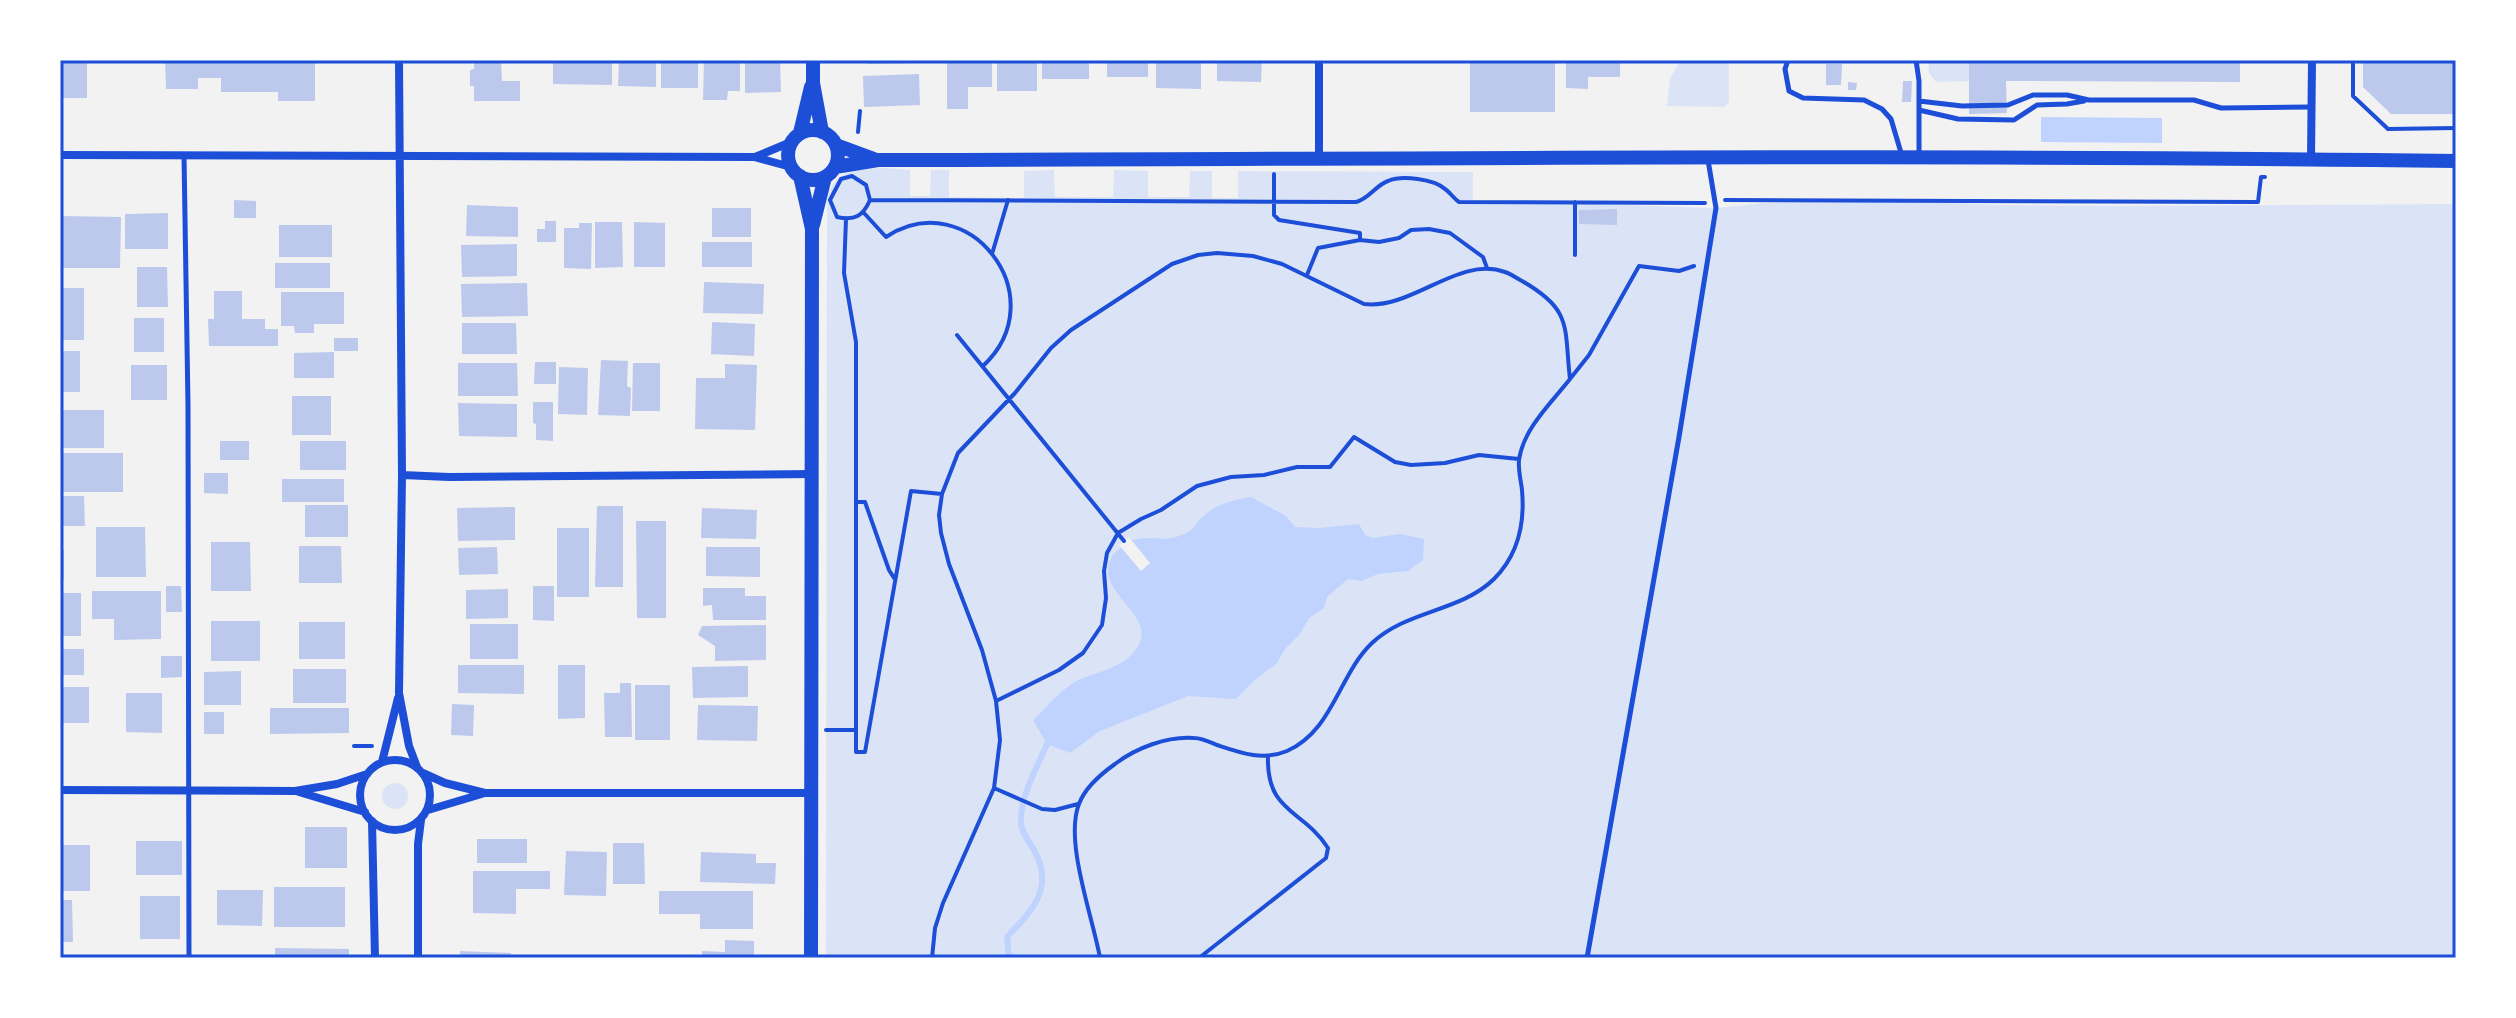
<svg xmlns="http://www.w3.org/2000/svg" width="2516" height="1018" viewBox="0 0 2516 1018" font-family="Literata,serif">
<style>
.green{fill:#dbe4f7}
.water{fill:#bfd3fe}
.pier{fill:#f2f2f2}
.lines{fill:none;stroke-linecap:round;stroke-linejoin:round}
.stream{stroke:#bfd3fe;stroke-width:6}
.building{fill:#bdc9ec}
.path{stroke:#1d4ed8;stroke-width:4}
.service{stroke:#1d4ed8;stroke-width:5}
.minor{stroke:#1d4ed8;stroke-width:8}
.tertiary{stroke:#1d4ed8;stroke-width:14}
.neatline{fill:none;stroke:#1d4ed8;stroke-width:3}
</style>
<rect width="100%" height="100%" fill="#f2f2f2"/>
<!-- green -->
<path class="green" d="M1680 60H1729V102L1724 107 1667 106 1670 79Z
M1928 60H1969V81L1936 82 1929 73Z
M886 168 910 170V196H930L931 170H949V197L1024 198V171L1054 170 1055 197H1113L1114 170 1148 171V197H1189L1190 171H1212V198H1238V171L1473 172V200L1716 208 1764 203 1917 201 2002 205 2124 206 2456 204V958H826L827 201C833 168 858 169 886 168Z
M382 796a13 13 0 1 1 26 0a13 13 0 1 1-26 0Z"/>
<!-- water -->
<path class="water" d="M2041 117 2162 118V143L2041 142Z
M1251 497 1286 516 1295 527 1320 528 1359 524 1365 535 1373 538 1400 534 1424 539 1423 560 1408 571 1378 574 1361 581 1348 579 1327 597 1324 608 1309 618 1300 634 1285 649 1277 663 1255 680 1236 699 1188 696 1100 731 1070 753 1047 744 1033 720C1045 709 1056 695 1069 686 1088 671 1120 673 1137 648 1160 614 1091 593 1112 556 1115 551 1122 548 1126 544 1142 532 1161 543 1179 536 1199 529 1193 523 1206 514 1219 503 1235 500 1251 497Z"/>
<!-- pier -->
<path class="pier" d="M1129 537 1150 563 1141 571 1119 545Z"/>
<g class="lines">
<!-- stream -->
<path class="stream" d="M1009 958 1007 937C1033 910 1055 887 1034 850 1029 842 1021 831 1021 822 1020 796 1037 768 1047 744"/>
</g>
<!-- building -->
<path class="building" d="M60 60H87V98H60Z
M165 60H315V101H278V92H221V78H198V89H166Z
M474 60H501L502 81H520V101H474V86H470V70L474 69Z
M553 60H612V85L553 84Z
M619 60H656V87L618 86Z
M661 60H698V88H661Z
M704 60H740V91H728L727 100H703Z
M745 60H780L781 92 745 93Z
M867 60H921V63L867 64Z
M947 60H992V87H968V109H947Z
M997 60H1037V91H997Z
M1042 60H1089V79H1042Z
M1107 60H1148V77H1107Z
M1156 60H1201V89L1156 88Z
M1217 60H1262L1261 82 1217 81Z
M1470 60H1555V112H1470Z
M1566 60H1620V77H1588V89L1566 88Z
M1969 60H2240V82L2006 81 2007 113 1969 114Z
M2363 60H2456V114H2391L2363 87Z
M1826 64H1842L1841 85H1826Z
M919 74 920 105 864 107 863 76Z
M1903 81H1912L1911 102H1902Z
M1848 82 1857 83 1856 90H1848Z
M234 200 256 201V218H234Z
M467 205 518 207V237L466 236Z
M712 208H751V237H712Z
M1617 209V225L1579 224V210Z
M168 213V249H125V214Z
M60 216 121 217 120 268H60Z
M545 221H556V242H537V229H545Z
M595 222H622L623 267 595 268Z
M634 222 665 223V267H634Z
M579 223H592L591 269 564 268V228H579Z
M279 225H332V257H279Z
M702 242H752V267H702Z
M517 244V276L462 277 461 245Z
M275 263H330V288H275Z
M137 267H167L168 307H137Z
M704 282 764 284 763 314 703 313Z
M527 283 528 316 462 317 461 284Z
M60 288H84V340H60Z
M214 291H242V319H265V329H278V346H209L208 319H214Z
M281 292H344V324H314V333H295L294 326H281Z
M134 318H164V352H134Z
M712 322 755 324 754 356 711 354Z
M462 323H516L517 354H462Z
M334 338H358V351H334Z
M60 351H80V392H60Z
M334 352V378H294V353Z
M601 360 628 361 627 386 631 388 630 416 598 415Z
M535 362H556V384H534Z
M458 363H517L518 396H458Z
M633 363H660V411H632Z
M725 364 757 365 755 430 695 429 696 378H725Z
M131 365H167V400H131Z
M559 367 588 368 587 415 558 414Z
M292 396H331V435H292Z
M533 402H553V441L536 440V424L533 423Z
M458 403 517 404V437L459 436Z
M60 410H104V448H60Z
M220 441H249V460H220Z
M300 441H346V470H300Z
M60 453H123V492H60Z
M204 473H228V494L204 493Z
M282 479H344V502H282Z
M60 496H84L85 526H60Z
M305 505H348V537H305Z
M597 506H623V587H595Z
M515 507V540L458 541 457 508Z
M702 508 757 510 756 539 701 538Z
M636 521H666V618H637Z
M96 527H145L146 577H96Z
M557 528H589V597H557Z
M211 542H250L251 591H211Z
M299 546H341L342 583H299Z
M497 547 498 574 459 575 458 548Z
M706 547H760V577L706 576Z
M60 550H64V579H60Z
M166 586H181L182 612H166Z
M533 586H554V621L533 620Z
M703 588H745V596H766V620H713L712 605 703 606Z
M508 589V618L466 619V590Z
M92 591H161V639L114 640V619H92Z
M60 593H81V636H60Z
M211 621H260V661H211Z
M299 622H345V659H299Z
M470 624H518V659H470Z
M766 625V660L715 661V646L698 635 702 626Z
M60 649H84V675H60Z
M161 656H182V677L161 678Z
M458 665H524V694L458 693Z
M558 665H585V718L558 719Z
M748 666V697L693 698 692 667Z
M293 669H346V703H293Z
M241 671V705H204V672Z
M620 683H631L632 737H605L604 693H620Z
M635 685H670V740H635Z
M60 687H89V723H60Z
M126 693H162V733L126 732Z
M452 704 474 705 473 736 451 735Z
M698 705 758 706 757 741 697 740Z
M270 708H349V733L270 734Z
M204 712H224V734H204Z
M305 827H347V868H305Z
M477 839H527V863H477Z
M136 841H182V875H136Z
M613 843H644L645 884H613Z
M60 845H90V891H60Z
M566 851 607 852 606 896 564 895Z
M701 852 756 854V863H776L775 884 700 882Z
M473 871H550V889H516V914L473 913Z
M274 887H345V927H274Z
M217 890H263L262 926 217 925Z
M659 891H753V929H700V914H659Z
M140 896H180V939H140Z
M60 900H72L73 942H60Z
M725 940 754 941V958H702V951L725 952Z
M275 948 349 949V958H275Z
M460 951 511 953 510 958H460Z"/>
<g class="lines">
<!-- path -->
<path class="path" d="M2353 60V96L2388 129 2456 128
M858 132 860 111
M1274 174V215L1279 220 1360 233V240L1379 242 1399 238 1411 230 1429 229 1450 233 1483 257 1487 268
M852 176 866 185 870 200C863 216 855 221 837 217L830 200 841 179Z
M870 200 1356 202C1369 199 1376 185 1388 181 1402 175 1434 179 1445 189 1451 193 1453 198 1459 202L1705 203
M1725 200 2258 202 2261 177H2265
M1575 202V255
M864 213 886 237C968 183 1057 297 983 366
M846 219 844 273 856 342V752H865L911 491 942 494
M992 254 1008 200
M1307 275 1318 248 1360 240
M957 335 1124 541
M1570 379 1589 355 1639 266 1679 271 1694 266
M857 502H865L889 570 894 578
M996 701 1059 670 1083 653 1102 625 1106 598 1104 571 1107 553 1118 533 1141 519 1161 510 1197 486 1231 477 1264 475 1297 467H1330L1354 437 1395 462 1411 465 1445 463 1479 455 1519 459
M826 730H856
M354 746H372
M994 788 1042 809 1055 810 1078 804
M932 958 935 928 943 903 994 788 1000 740 996 701 982 650 949 564 941 533 939 515 942 494 958 453 1015 393 1051 348 1071 330 1172 264 1198 255 1217 253 1253 256 1282 264 1364 304C1412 310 1459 255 1505 272 1511 274 1516 278 1522 281 1573 310 1564 327 1570 379 1552 402 1523 429 1519 460 1518 470 1521 481 1522 490 1525 523 1518 555 1494 579 1460 612 1407 610 1372 643 1339 674 1333 731 1287 751 1263 761 1241 753 1217 745 1210 742 1202 738 1194 738 1167 736 1136 748 1115 764 1101 774 1085 787 1079 804 1064 841 1093 918 1100 958
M1199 958 1326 858 1328 848C1303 809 1266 813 1268 756"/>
<!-- service -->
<path class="service" d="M1788 60 1785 69 1789 91 1803 98 1864 100 1882 109 1891 119 1902 156
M1916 60 1919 81V155
M1919 101 1962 106 2008 105 2033 95H2067L2089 100H2194L2221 108 2311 107
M1919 110 1958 119 2014 120 2037 105 2067 104 2084 101
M184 155 188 406 189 958
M1587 958 1679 437 1716 208 1708 160"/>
<!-- minor -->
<path class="minor" d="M399 60 402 475 399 693 409 746 417 767
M60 155 754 157 791 167
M755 157 791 142
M1319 158V60
M2311 159 2312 60
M402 475 449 477 812 474
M360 795a35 35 0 1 1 70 0a35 35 0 1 1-70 0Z
M382 762 398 698
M423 773 445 783 485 793H811
M60 790 295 791 337 784 367 774
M299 792 365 812
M428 810 485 793
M372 821 375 958
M418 958V844L421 820"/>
<!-- tertiary -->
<path class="tertiary" d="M813 60V83L822 132
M788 155a25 25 0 1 1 50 0a25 25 0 1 1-50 0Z
M800 133 811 87
M836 145 874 159
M835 167 878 160C1404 159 1930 154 2456 161
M800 176 812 229 811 958
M813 225 825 177"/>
</g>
<!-- border -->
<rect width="2516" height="1018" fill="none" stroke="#ffffff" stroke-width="124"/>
<rect x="62" y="62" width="2392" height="894" class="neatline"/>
</svg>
